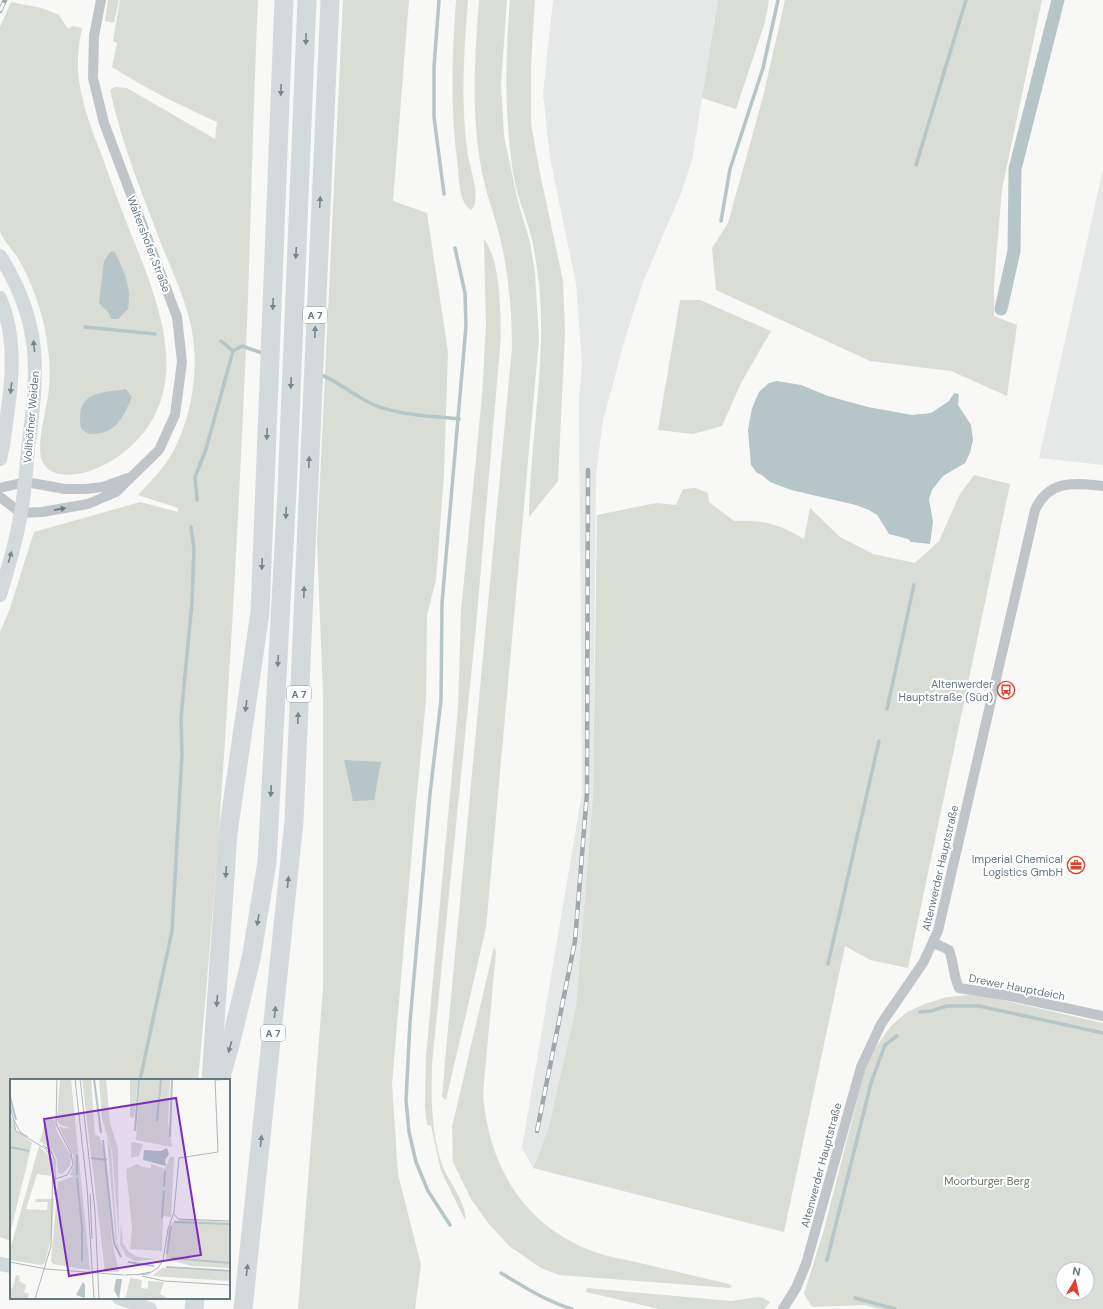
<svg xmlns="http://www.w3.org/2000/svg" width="1103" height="1309" viewBox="0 0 1103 1309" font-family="'DM Sans',sans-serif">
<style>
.built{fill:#e6e8e7}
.green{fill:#d9ddd5;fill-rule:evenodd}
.water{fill:#b6c5c7}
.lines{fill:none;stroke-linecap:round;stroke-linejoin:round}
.stream{stroke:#b6c5c7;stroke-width:3.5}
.canal{stroke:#b6c5c7;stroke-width:13}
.street{stroke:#bfc5c8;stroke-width:10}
.secondary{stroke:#d4d9dc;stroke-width:14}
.highway{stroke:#d4d9dc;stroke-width:19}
.rail-casing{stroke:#9fa8ac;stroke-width:4.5}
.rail{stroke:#fff;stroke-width:3;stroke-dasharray:9;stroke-linecap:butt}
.oneway{fill:#75878e}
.oneway2{fill:#647880}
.labels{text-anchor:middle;stroke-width:4;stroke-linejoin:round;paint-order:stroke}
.shield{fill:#fff;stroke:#92a0a6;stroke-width:1}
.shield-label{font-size:10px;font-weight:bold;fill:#647880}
.street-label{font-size:11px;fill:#647880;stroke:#fff}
.poi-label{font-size:11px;fill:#647880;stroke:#fff;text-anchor:end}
.park-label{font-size:11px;fill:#6a7863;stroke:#fff}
.inset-river{fill:none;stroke:#b6c5c7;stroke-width:2}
.inset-road{fill:none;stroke:#b0b9bc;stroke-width:1}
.view{fill:#7b2cbf;fill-opacity:0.15;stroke:#7b2cbf;stroke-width:2}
.inset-edge{fill:none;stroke:#647880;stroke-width:2}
</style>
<rect width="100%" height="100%" fill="#f8f8f6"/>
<!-- built -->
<path class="built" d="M553 0H718L692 160 682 191 643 282 625 339 603 421 596 473 593 796 576 1007 548 1130 533 1168 522 1148 582 793 579 402 582 363 576 284 550 158 543 94Z
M1103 169V465L1039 458Z"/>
<!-- green -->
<path class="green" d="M108 0H119L114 23 105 21Z
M120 0H258C253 109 251 217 247 326 236 577 222 829 198 1080H11V1241L0 1237V632L10 608 34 532 140 502 178 512V508L138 495C151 481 165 467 174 450 192 415 199 370 192 331 187 304 175 277 164 251 144 198 122 146 110 90L115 87 127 88 215 139 217 122C181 106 145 88 112 67L117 43 113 41Z
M343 0H409L393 201 427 213 448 352 444 474 436 580 427 615 426 700 416 803 392 1084 398 1174 421 1265 415 1309H298L323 988V695L317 542Z
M456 0H468C464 51 460 104 468 155 470 168 482 201 471 210 459 202 459 182 458 168 450 111 452 57 456 0Z
M479 0H507L501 84 504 136 518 202 530 242 535 273 539 339 486 928 446 1100 442 1097 445 1061 512 348C512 313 509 280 502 246 496 217 484 190 480 161 471 107 475 54 479 0Z
M510 0H535L531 65V124L540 173 563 281 565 333 558 481 529 517C530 439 547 361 539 284 537 269 535 251 531 236 526 217 518 198 514 178 504 118 505 61 510 0Z
M718 0H769L765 22 736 109 702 98Z
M785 0H1042L1002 189 994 284V316L1017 325 1007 396 951 371 870 361 716 290 712 248 728 223 763 97Z
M11 2 42 8 59 15 68 29 72 26 82 28C79 43 77 58 78 73 81 102 92 131 103 159 111 182 120 205 129 229 158 301 199 393 123 453 106 466 81 478 59 474 50 472 44 467 41 458 37 439 47 410 49 389 50 377 50 362 48 350 46 322 33 284 19 260 14 251 3 241 0 231 0 221 0 193 0 181 0 130 0 78 0 27Z
M484 239C501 262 500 308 501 336L476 626 432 1064C431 1098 431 1134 443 1167 449 1181 468 1206 465 1220L441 1171 431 1126 427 1125 425 1107 426 1055 458 708 461 611 482 396 486 326Z
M680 300H700L771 331 741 383 722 426 693 434 658 430Z
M974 475 1010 484 908 968 870 960 845 946 784 1232 533 1168 548 1130 576 1007 593 796 597 515 656 503 676 505 683 489 696 488 708 493 709 502 734 521C763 519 780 525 804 539L810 508 840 537 873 554 915 563 939 541 960 494Z
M494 947 496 952 483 1093C488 1162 520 1221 587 1249 603 1256 622 1259 640 1263 670 1270 699 1277 729 1284L732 1286 730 1288 559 1275 541 1268 509 1246 488 1223 471 1199 453 1162 452 1127Z
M970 995 989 997 1103 1023V1309H879L865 1305 812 1307 804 1294 823 1233 868 1058 891 1026 907 1012 925 1004 947 997ZM1063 1269H1087V1293H1063Z
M587 1288 731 1301 758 1297 763 1298 770 1302 764 1309H659L586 1292Z"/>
<!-- water -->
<path class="water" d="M114 251C124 270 132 287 128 309L118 319H111L108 312 99 303 104 261 110 252Z
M777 381 801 385 828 396 868 407 912 415 931 413 949 401 954 393 959 394 958 405 971 425 973 440 970 453 965 463 943 476 932 490 929 499 933 522 930 544 911 542 908 539 889 534 877 515 869 510 856 505 791 490 770 482 762 475 757 473 751 465 748 430 752 408 759 392 769 383Z
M126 389 132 397C122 420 115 435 88 434L81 428C75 392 99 393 126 389Z
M344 760 381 762 374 800 353 801Z"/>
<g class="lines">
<!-- stream -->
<path class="stream" d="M439 0 434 67V117L444 194
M916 165 966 0
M721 221 730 169 763 68 778 0
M85 327 155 334
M233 351 242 346 265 354
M319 374C338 381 353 395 370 403 394 415 433 416 459 419
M197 500 195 477 206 449 233 351 221 341
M887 709 914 585
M828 964 879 741
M920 1012 931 1011 947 1006H979L1103 1033
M140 1080 172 931 182 754 181 718 192 602 194 549 191 527
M450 1225 428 1191 416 1162 409 1132 406 1100 410 1022 430 794 441 700 442 603 466 326 465 293 455 248
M827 1260 871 1083 885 1045 897 1036
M501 1273C524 1287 546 1301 572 1309
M855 1298 895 1309"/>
<!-- canal -->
<path class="canal" d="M1001 309 1014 251 1015 169 1058 0"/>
<!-- street -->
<path class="street" d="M0 488 26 482 65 489H86L103 487 128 478
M0 497 21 513 42 512 88 504 116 492 159 450 175 415 182 362 177 317 104 123 93 78 94 36 101 0
M934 943 949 950C954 963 953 976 959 988L1010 996 1103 1016
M783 1309 796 1288 806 1264 861 1067 881 1024 923 963 938 931 1035 510C1049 479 1074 483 1103 486"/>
<!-- secondary -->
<path class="secondary" d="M0 256C43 324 38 373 28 449 26 470 25 491 21 512 17 540 8 568 0 595
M0 298C16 336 13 375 7 416 5 430 4 445 0 459
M0 1264 11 1266
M119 1298 150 1309"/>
<!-- highway -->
<path class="highway" d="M211 1080 228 833 260 612 284 0
M220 1080 230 1045 251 959 267 862 287 491 307 0
M194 1309 195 1298
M243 1309 294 821 330 0"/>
<defs>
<path id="rail" d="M0 11 5 0
M537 1131 575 941 587 793 588 470"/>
</defs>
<!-- rail casing -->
<use href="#rail" class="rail-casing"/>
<!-- rail -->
<use href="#rail" class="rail"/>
</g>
<!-- one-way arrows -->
<defs><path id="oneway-solid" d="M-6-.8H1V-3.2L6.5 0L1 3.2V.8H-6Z"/></defs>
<g class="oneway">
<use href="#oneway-solid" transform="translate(306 39) rotate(92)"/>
<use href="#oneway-solid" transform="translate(281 90) rotate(92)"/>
<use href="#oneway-solid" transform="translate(320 202) rotate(-87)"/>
<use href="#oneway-solid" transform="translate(296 253) rotate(93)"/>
<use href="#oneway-solid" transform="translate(273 304) rotate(92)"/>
<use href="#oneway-solid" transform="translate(315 332) rotate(-88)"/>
<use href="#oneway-solid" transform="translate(34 346) rotate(-96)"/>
<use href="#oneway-solid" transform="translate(291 383) rotate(92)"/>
<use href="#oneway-solid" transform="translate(11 388) rotate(97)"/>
<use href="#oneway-solid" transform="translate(267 434) rotate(92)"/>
<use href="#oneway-solid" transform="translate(309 462) rotate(-88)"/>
<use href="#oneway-solid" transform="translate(286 513) rotate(93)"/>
<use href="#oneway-solid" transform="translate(10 557) rotate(-74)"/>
<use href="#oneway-solid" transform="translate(262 564) rotate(92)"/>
<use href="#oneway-solid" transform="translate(304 592) rotate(-88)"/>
<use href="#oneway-solid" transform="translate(278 661) rotate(93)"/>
<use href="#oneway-solid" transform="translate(246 706) rotate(98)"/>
<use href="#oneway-solid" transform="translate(298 718) rotate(-88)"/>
<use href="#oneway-solid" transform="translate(271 791) rotate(93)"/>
<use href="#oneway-solid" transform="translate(226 872) rotate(94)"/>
<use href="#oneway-solid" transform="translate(288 882) rotate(-84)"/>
<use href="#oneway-solid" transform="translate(258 920) rotate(100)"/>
<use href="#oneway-solid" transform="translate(217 1001) rotate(94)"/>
<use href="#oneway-solid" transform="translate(275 1012) rotate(-84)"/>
<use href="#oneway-solid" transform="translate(230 1047) rotate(106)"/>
<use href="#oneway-solid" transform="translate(261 1141) rotate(-84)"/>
<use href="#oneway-solid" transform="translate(247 1270) rotate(-84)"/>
</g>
<use class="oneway2" href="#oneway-solid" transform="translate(60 509) rotate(-9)"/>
<!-- icons -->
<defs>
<symbol id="bus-ring" viewBox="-11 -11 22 22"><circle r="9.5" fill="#fff" stroke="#de4131" stroke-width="1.5"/><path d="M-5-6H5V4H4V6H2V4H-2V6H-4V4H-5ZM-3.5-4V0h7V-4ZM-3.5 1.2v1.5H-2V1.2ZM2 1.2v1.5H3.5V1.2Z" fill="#de4131"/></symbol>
<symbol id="office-ring" viewBox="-11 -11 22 22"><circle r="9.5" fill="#fff" stroke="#de4131" stroke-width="1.5"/><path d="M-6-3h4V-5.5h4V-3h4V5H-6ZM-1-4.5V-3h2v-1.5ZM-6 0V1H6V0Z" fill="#de4131"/></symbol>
</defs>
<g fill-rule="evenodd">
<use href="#bus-ring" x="996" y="680" width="20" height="20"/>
<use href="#office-ring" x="1066" y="855" width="20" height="20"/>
</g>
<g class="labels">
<!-- shield labels -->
<g class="shield">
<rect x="303" y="307" width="24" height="16" rx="3"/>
<rect x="287" y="686" width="24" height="16" rx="3"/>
<rect x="261" y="1025" width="24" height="16" rx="3"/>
</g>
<g class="shield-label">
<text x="315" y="319">A 7</text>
<text x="299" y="698">A 7</text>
<text x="273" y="1037">A 7</text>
</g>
<!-- street labels -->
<g class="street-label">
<text transform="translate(149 244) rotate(69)" y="4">Waltershofer Straße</text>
<text transform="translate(31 417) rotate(-85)" y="4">Vollhöfner Weiden</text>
<text transform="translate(940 868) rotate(-77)" y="4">Altenwerder Hauptstraße</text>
<text transform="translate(1017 987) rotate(11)" y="4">Drewer Hauptdeich</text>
<text transform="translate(821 1165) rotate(-75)" y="4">Altenwerder Hauptstraße</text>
</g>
<!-- poi labels -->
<g class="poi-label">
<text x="993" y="688">Altenwerder<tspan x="993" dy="13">Hauptstraße (Süd)</tspan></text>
<text x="1063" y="863">Imperial Chemical<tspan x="1063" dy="13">Logistics GmbH</tspan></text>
</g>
<!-- park labels -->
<g class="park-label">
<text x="987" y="1185">Moorburger Berg</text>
</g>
</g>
<!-- overview -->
<g transform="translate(10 1079)">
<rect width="220" height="220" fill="#f8f8f6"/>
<path d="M50 0H61L80 191 43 185 41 182 48 103 64 97 60 96 64 86 63 76 49 48 62 50 49 45 47 40ZM72 0H81L85 56 89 57 95 73 102 162 109 193H95ZM89 0H96L100 44 108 69 109 163 102 72 92 40ZM120 0H128L124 39 120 38ZM130 0H160L158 43 162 68 126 61ZM0 34 6 52 22 64 0 155ZM36 40 44 41 47 53 61 77 60 87 52 95 48 94 47 80 42 71 30 62ZM97 59 101 70 107 163 113 177 106 164ZM121 63 133 65 129 77 121 79ZM29 67 40 78 41 97 27 95 16 130 37 131 38 123H25L26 120H44L42 155 35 184 31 186 0 181V171ZM160 78H164L161 138 153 137 152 172 120 170 122 149 116 90 127 85 132 88 141 89V85L155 90ZM172 140 220 143V186L156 181 158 150 162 144ZM111 144 113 164 119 173 128 178 146 180 125 182 116 177 110 166ZM159 181 220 186V189L182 187ZM152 189 220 193V202L142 197ZM6 196 10 197 9 202 16 206 14 213 19 215 17 220H0V209L2 210ZM120 199 132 201 131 209 138 210V202L154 203 150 215 159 220H111L116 218Z" fill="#d9ddd5"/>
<path d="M157 69 159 75 155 81 156 87 133 81 134 71 151 72ZM106 200H112L109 220 104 211ZM73 203 75 206V219L66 216Z" fill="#b6c5c7"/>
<path class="inset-river" d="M84 0 91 54M0 17 6 41M147 42 151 0M125 52 129 0M160 58 162 0M93 61 104 164 111 178M0 68 19 72M67 76V96M81 79 97 81M67 99 72 148V182M154 108 155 92M152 139 154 112M164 143 220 145M157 175 161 147M161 179 220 184M118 183 144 187M156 188 220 192"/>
<path class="inset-road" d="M65 0 77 108 84 220M70 0 85 132 89 220M205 1 220 0M0 25 6 52 36 70 43 83 41 167 25 220M4 41 10 53 18 58M33 66 41 72 45 82V116M45 100 57 96 63 86 61 74 46 45 47 0M80 115 82 160M164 135 168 140 220 142M0 183 36 190M36 190 114 196M115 196 138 195 148 189 153 181 158 150 164 133 169 79 208 73 205 0M127 196 140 193M132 197 154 202 220 206"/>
<path class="view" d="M166 19 191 176 59 197 34 40Z"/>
<rect width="220" height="220" class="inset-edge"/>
</g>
<!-- north arrow -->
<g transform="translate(1075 1281) rotate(9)"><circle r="19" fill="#ffffff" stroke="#c1c9cc"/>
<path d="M0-3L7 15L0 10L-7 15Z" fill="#de4131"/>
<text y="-6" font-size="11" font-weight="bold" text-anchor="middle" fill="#647880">N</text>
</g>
</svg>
